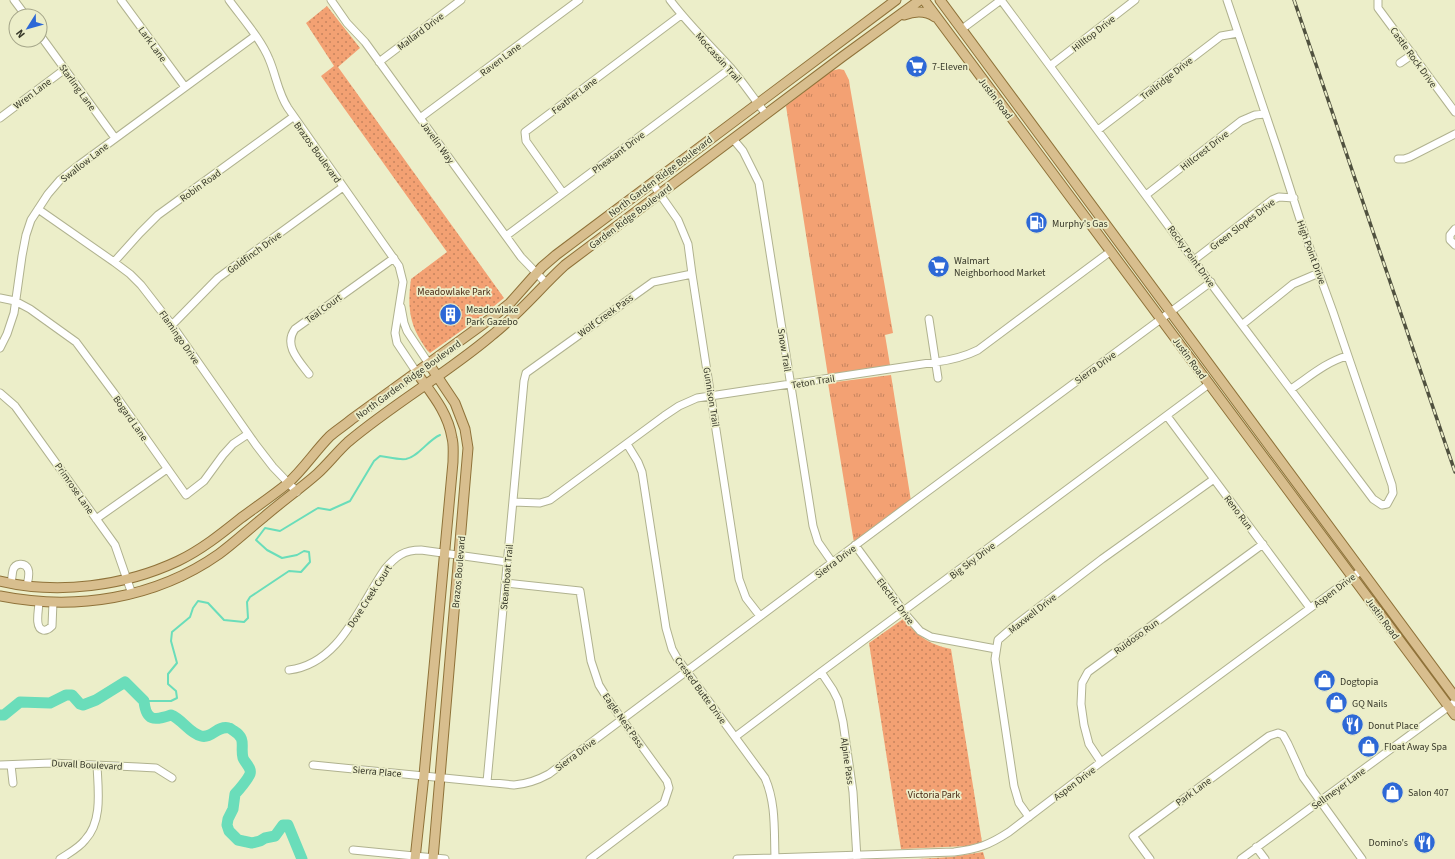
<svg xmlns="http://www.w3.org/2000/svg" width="1455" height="859" viewBox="0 0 1455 859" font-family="'Source Sans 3',sans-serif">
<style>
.grass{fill:url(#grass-tufts)}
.park{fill:url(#park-dots)}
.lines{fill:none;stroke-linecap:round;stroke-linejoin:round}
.stream{stroke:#6addba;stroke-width:2}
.river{stroke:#6addba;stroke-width:11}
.minor-casing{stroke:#b0b28f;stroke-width:9}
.major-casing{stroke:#8f7239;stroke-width:11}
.minor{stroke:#fff;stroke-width:7}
.major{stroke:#d8be8e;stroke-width:9}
.rail-casing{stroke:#50513f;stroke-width:3.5}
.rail{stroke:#eceec9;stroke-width:2;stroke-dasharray:6;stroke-linecap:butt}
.labels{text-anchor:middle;stroke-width:3.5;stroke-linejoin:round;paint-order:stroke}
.street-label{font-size:10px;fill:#373829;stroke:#eceec9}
.poi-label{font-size:10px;fill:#373829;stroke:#eceec9;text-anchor:start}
.park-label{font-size:10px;fill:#492814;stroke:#eceec9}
</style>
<defs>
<pattern id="grass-tufts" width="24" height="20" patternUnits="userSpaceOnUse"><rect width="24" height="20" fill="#f3a173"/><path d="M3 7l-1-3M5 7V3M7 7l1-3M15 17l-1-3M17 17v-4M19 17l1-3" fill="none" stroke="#c6845e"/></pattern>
<pattern id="park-dots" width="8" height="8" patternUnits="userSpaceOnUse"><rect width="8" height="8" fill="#f3a173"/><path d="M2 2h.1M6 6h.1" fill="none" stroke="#c6845e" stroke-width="1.8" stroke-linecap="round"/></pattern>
</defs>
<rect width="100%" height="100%" fill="#eceec9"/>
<!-- grass -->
<path class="grass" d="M839 69 844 70 849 80 850 87 893 333 885 335 890 365 828 376 786 106 831 71Z
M891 375 911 501 854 543 828 383Z"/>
<!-- park -->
<path class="park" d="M327 6 360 48 338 67 504 298 482 316 430 353C426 350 424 345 421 341 408 321 408 301 411 279L447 252 321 76 334 66 306 23Z
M903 619C919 636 927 644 951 649L982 842 967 846 901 849 869 643Z
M983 852 985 859H918L951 857Z"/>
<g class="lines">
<!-- stream -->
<path class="stream" d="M144 701H171L177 698 176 691 168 684V674L177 663 171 641 172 632 190 617 193 608 198 601 208 603 224 620 244 622 248 618 247 602 250 597 289 571 301 572 310 562 309 552 304 551 297 555 282 558 267 550 256 540 265 528 280 531 318 508 330 510 350 501 374 461 380 456C388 457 398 460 406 459 418 457 428 440 440 435"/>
<!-- river -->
<path class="river" d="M0 715H4L20 702 50 703 66 695H72L80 704 83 705 96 700 125 682 144 701C146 721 154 721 171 715 182 719 189 733 201 736 212 739 217 725 229 728 231 728 232 730 234 731 247 739 240 746 243 758 245 763 252 768 250 774 248 779 239 790 235 794L233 809 228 819 227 825 229 831 238 840 252 843 260 841 265 838 275 836 283 825H288L302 859"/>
<defs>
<path id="minor" d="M14 0 26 16
M121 0 185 87
M229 0C242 18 261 39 269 59 276 75 278 93 288 108L399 266 403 282 395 333 397 343 417 373
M331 0 347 23 365 42 521 257 546 283
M670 0C688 24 710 45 730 67 743 82 754 99 766 114
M1001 0 1218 293 1373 499 1382 505 1387 504 1393 493 1392 485 1333 312 1305 235 1278 151 1227 0
M1378 0V8L1455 112
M962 29 1001 0
M40 35 115 138
M379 62 461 0
M1400 63 1413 54
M1050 66 1135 0
M0 118 65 69
M420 118 579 0
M1098 130 1221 36 1238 33
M733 139 743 151 759 183 813 526 818 542 832 562
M1398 159H1404L1410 157 1455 134
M652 183 678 220 688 244 692 274 739 579 746 598 760 616
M563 193 526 141 525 132 681 15
M1146 195 1241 121 1255 115 1265 114
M38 209 114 262 130 274 141 285 172 325 256 445 273 467 297 492
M1455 229 1450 235V240L1455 245
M506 236 731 68
M1194 260 1272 200 1279 197 1294 198
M114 262 140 233 158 215 293 117
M0 298 15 301 30 309 76 342 114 393 186 495 204 481 223 455 233 444 248 434
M401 307 404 323 407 331 429 364
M929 319 938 378
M1243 324 1293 284 1319 273
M172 325 218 278 343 187
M0 348 7 334 14 313 22 256 26 235 31 220 48 194 60 180 75 168 255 36
M309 374C299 361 283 345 295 329L394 258
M1291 389C1309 377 1326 362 1347 356
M0 393 15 406 115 545 132 594
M1167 416 1310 608
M627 444 638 462 642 472 666 628 672 649 677 658 765 778C776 803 774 830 775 857
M513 502 540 503 550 500 664 416 679 406 697 398 936 362C951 360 964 357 978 350L1111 251
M96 519 167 469
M855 545 907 616 920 631 931 637 996 649
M11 583C12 579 12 574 13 570 15 563 25 562 28 569 30 574 28 581 27 585
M505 583 580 591 591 661 599 685 611 704 667 781 669 788 664 803 590 859
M39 602C39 609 34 628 43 630 47 631 50 628 52 626L53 602
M289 670C340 664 359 606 385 569 396 556 404 550 421 550L507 562
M821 672 833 690 838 700 843 722 853 792 857 859
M735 737 821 672 1209 384
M1101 762 1089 744 1084 725 1081 704 1082 683 1088 672 1263 544
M0 765 51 763 138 767 156 768 172 778
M11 765 13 783
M313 765 514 785C528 784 538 780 549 774L916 500 1211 282
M487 782 524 381 526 373 653 282 692 274
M1029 817 1019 803 1014 786 995 659 998 640 1013 627 1102 559 1214 479
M1256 847 1265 859
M353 850 445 859
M60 859C69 853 79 848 85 840 103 821 98 789 97 765
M737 859 954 852C978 849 989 845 1009 832L1101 762 1362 570
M1150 859 1133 836 1269 736 1278 733 1283 735 1288 744 1303 777 1362 859
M1241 859 1455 702"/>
<path id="major" d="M924 0 1455 715
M940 0 1455 697
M904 15C915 11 925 10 935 17
M429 364 455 403 465 429 468 448 433 859
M0 581C58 595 125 586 178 561 201 550 221 534 241 518 256 507 272 496 287 484 303 470 315 451 330 436 337 430 345 425 352 419L490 319 510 303 542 267 556 255 896 0
M0 596C75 611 155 599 219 554 234 543 249 529 264 517 281 502 300 489 317 474 328 464 337 452 348 442 393 404 446 374 491 336 518 315 540 288 565 265L842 57 920 0
M415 859 424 775 453 462C453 454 454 445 452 438 448 412 431 393 417 373"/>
</defs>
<!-- minor casing -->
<use href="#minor" class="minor-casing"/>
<!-- major casing -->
<use href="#major" class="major-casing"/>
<!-- minor -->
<use href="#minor" class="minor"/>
<!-- major -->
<use href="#major" class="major"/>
<defs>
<path id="rail" d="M1294 0 1455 472"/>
</defs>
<!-- rail casing -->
<use href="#rail" class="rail-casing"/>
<!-- rail -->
<use href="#rail" class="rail"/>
</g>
<!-- icons -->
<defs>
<symbol id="supermarket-disc" viewBox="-11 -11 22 22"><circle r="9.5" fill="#2d68d6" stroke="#eceec9"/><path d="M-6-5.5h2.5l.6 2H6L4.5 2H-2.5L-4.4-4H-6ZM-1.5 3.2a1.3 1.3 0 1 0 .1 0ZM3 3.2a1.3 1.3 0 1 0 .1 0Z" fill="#fff"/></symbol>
<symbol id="fuel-disc" viewBox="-11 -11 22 22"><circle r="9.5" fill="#2d68d6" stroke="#eceec9"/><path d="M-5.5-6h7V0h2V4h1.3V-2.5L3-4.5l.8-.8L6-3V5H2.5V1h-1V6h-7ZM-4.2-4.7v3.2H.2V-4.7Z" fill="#fff"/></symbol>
<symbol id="building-disc" viewBox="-11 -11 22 22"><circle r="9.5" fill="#2d68d6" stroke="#eceec9"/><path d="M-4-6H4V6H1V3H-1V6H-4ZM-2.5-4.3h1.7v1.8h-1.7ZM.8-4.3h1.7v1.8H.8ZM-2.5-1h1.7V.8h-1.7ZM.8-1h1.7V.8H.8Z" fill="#fff"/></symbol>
<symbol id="shop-disc" viewBox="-11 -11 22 22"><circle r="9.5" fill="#2d68d6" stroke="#eceec9"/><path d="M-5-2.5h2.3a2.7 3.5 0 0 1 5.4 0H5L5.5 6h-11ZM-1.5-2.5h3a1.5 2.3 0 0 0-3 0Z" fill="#fff"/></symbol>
<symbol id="restaurant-disc" viewBox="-11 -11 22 22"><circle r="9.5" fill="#2d68d6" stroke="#eceec9"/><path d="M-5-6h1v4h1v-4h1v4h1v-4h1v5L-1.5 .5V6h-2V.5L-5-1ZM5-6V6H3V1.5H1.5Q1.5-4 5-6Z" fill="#fff"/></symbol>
</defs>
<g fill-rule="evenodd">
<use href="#supermarket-disc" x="904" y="54" width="25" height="25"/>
<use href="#fuel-disc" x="1024" y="210" width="25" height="25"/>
<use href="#supermarket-disc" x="926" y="254" width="25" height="25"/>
<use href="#building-disc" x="438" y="302" width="25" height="25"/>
<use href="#shop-disc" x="1312" y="668" width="25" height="25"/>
<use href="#shop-disc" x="1324" y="690" width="25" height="25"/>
<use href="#restaurant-disc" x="1340" y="712" width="25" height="25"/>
<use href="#shop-disc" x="1356" y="734" width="25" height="25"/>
<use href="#shop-disc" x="1380" y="780" width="25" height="25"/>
<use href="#restaurant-disc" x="1412" y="830" width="25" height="25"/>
</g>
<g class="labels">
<!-- street labels -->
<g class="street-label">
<text transform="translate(420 31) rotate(-37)" y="4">Mallard Drive</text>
<text transform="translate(1093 33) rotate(-38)" y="4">Hilltop Drive</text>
<text transform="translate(153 44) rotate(54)" y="4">Lark Lane</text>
<text transform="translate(719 57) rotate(48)" y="4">Moccassin Trail</text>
<text transform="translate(1414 57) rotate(54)" y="4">Castle Rock Drive</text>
<text transform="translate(500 59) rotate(-37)" y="4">Raven Lane</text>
<text transform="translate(1166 78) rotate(-38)" y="4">Trailridge Drive</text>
<text transform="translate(78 87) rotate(54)" y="4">Starling Lane</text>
<text transform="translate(32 93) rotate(-37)" y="4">Wren Lane</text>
<text transform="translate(574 95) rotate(-37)" y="4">Feather Lane</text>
<text transform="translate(996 98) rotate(53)" y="4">Justin Road</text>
<text transform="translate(438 142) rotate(54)" y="4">Javelin Way</text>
<text transform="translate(1204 150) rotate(-38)" y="4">Hillcrest Drive</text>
<text transform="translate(318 152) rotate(54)" y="4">Brazos Boulevard</text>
<text transform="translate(618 152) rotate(-37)" y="4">Pheasant Drive</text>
<text transform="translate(84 162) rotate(-38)" y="4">Swallow Lane</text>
<text transform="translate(660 176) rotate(-37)" y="4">North Garden Ridge Boulevard</text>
<text transform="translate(200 185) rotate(-36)" y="4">Robin Road</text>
<text transform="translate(630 216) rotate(-37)" y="4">Garden Ridge Boulevard</text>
<text transform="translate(1242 224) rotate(-37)" y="4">Green Slopes Drive</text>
<text transform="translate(254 252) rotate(-36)" y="4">Goldfinch Drive</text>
<text transform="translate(1312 252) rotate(70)" y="4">High Point Drive</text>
<text transform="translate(1192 256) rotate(54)" y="4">Rocky Point Drive</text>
<text transform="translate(323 308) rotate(-36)" y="4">Teal Court</text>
<text transform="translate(605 315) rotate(-36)" y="4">Wolf Creek Pass</text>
<text transform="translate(180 337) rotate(55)" y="4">Flamingo Drive</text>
<text transform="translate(785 350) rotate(81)" y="4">Snow Trail</text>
<text transform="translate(1190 358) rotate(54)" y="4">Justin Road</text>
<text transform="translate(1095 367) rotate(-36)" y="4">Sierra Drive</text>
<text transform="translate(408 379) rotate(-36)" y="4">North Garden Ridge Boulevard</text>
<text transform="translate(813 381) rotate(-9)" y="4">Teton Trail</text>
<text transform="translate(712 397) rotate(81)" y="4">Gunnison Trail</text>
<text transform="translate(131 418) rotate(55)" y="4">Bogard Lane</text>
<text transform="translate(75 488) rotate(55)" y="4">Primrose Lane</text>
<text transform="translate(1239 512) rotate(53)" y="4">Reno Run</text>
<text transform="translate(972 560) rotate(-37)" y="4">Big Sky Drive</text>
<text transform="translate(835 561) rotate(-37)" y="4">Sierra Drive</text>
<text transform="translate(458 572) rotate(-85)" y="4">Brazos Boulevard</text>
<text transform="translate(506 577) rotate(-85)" y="4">Steamboat Trail</text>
<text transform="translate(1334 590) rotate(-37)" y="4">Aspen Drive</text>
<text transform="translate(369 596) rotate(-57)" y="4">Dove Creek Court</text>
<text transform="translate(896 601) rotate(53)" y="4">Electric Drive</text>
<text transform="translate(1032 613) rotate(-38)" y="4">Maxwell Drive</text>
<text transform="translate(1383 618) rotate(54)" y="4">Justin Road</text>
<text transform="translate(1136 636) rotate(-36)" y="4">Ruidoso Run</text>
<text transform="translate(701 690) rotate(54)" y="4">Crested Butte Drive</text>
<text transform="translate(624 720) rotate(55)" y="4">Eagle Nest Pass</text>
<text transform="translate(575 754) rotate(-37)" y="4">Sierra Drive</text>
<text transform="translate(848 761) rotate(82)" y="4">Alpine Pass</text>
<text transform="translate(87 764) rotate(3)" y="4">Duvall Boulevard</text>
<text transform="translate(377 771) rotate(5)" y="4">Sierra Place</text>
<text transform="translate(1074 783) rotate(-37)" y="4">Aspen Drive</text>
<text transform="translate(1338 788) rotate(-36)" y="4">Sellmeyer Lane</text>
<text transform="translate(1193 791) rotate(-36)" y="4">Park Lane</text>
</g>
<!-- poi labels -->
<g class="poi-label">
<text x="932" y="70">7-Eleven</text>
<text x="1052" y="227">Murphy's Gas</text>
<text x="954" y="264">Walmart<tspan x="954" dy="12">Neighborhood Market</tspan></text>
<text x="466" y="313">Meadowlake<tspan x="466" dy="12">Park Gazebo</tspan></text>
<text x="1340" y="685">Dogtopia</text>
<text x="1352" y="707">GQ Nails</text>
<text x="1368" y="729">Donut Place</text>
<text x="1384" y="750">Float Away Spa</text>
<text x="1408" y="796">Salon 407</text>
<text x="1408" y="846" text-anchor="end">Domino's</text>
</g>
<!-- park labels -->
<g class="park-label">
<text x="454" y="295">Meadowlake Park</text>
<text x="934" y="798">Victoria Park</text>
</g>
</g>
<!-- north arrow -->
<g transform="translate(28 28) rotate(233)"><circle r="19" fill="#eceec9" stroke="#a4a589"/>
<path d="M0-3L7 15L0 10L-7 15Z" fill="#2d68d6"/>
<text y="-6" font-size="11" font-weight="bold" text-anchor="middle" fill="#373829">N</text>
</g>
</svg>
